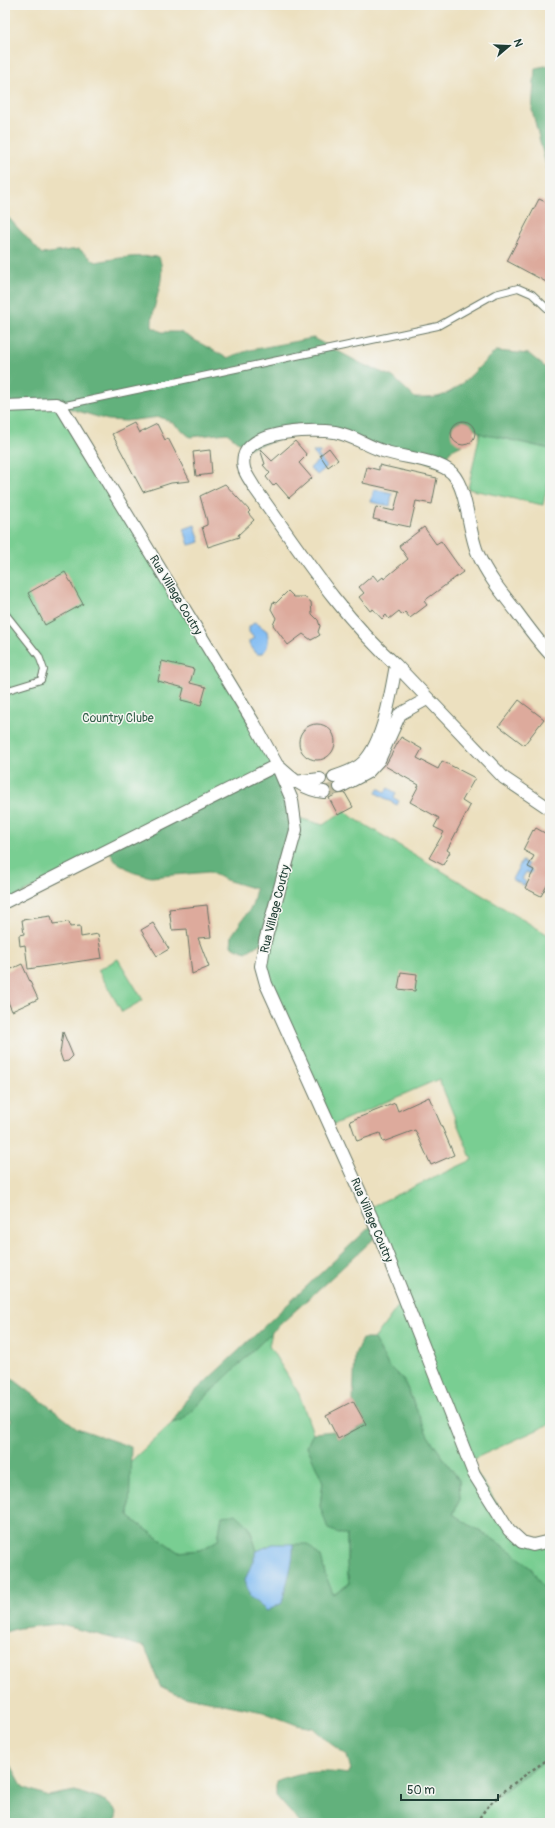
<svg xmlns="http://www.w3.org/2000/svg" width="555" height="1828" viewBox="0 0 555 1828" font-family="Pangolin,sans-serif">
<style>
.green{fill:#79ce92;stroke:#4c8663}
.forest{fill:#62b17c;stroke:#407758}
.water{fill:#81bcf3;stroke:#507c94}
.building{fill:#ddaa9c}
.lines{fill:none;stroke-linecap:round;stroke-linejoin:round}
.street-tunnel{stroke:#c3bfa3;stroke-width:12;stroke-dasharray:12 6;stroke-linecap:butt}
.lane-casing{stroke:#677665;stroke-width:8}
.street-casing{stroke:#677665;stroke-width:14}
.path{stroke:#677665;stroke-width:2.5;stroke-dasharray:3 3;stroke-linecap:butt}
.lane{stroke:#fff;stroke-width:6}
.street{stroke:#fff;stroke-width:12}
.labels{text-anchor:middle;stroke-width:3;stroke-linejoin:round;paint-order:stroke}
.street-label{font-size:12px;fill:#1f3d34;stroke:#f6f6f2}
.park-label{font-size:12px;fill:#36614c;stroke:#f6f6f2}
</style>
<rect width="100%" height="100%" fill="#f6f6f2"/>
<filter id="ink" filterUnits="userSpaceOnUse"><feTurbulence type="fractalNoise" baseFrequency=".025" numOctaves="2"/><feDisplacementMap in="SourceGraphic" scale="8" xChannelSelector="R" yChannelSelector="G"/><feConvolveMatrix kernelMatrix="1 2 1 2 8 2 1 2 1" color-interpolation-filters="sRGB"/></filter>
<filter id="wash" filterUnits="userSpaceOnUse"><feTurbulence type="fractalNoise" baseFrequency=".012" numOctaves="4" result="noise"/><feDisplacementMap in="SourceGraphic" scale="16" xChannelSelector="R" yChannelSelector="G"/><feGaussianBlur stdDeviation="0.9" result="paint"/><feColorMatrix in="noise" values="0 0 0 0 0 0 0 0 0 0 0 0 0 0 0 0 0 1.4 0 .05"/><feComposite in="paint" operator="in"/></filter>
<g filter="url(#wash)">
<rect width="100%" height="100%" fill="#ece0bf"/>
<!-- green -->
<path class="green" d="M56 404 277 765 5 902V406Z
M480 433 550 449V472L543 505 468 489Z
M345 810 352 817 550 936V1424L469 1461 522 1542 550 1541V1592L541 1587 532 1569 493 1539 472 1527 453 1514 460 1499 459 1480 428 1436 404 1381 388 1365 374 1339 404 1298 368 1208 472 1160 439 1079 330 1126 266 984 265 941 295 817 323 825Z
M118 959 143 1000 122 1012 98 970Z
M272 1332 269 1346 299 1394 313 1433 307 1446 323 1482 320 1506 347 1535V1564L349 1584 333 1594 325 1574 321 1557 273 1544 257 1551 249 1526 222 1516 218 1540 201 1550 178 1552 129 1517 130 1462 172 1423 182 1420Z
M550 1758V1823H477C486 1800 529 1772 550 1758Z"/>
<!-- forest -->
<path class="forest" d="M550 65V173L547 169 532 110 535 68Z
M5 214 42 254 79 249 96 262C117 258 137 255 159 257 168 279 151 304 152 327L162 332H180L227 358 250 350 313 338 364 365 393 377 415 398C422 398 430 398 437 397 460 392 479 365 496 351L529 354 550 371V449C533 445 515 441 498 437 493 436 485 436 480 433 473 430 471 420 463 421 447 422 450 439 462 445L450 451 441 466 308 430 247 449 227 433 190 437 173 423 160 417 126 421 108 420 61 406H5Z
M277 765 295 817 265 941 246 952 231 946 232 935 252 906 256 889 226 880 209 872 151 877 135 873 115 861 109 850Z
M374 1223 379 1234 272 1332 182 1420 172 1423 186 1400Z
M362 1339H374L388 1365 404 1381 428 1436 459 1480 460 1499 453 1514C478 1532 510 1546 531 1569 540 1578 537 1584 550 1592V1758C529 1772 486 1800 477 1823H300L276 1796V1781C299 1771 322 1770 348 1774L351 1770 347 1755 331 1744 313 1728 297 1725 263 1712 179 1695 160 1686 145 1647 58 1624 19 1628 5 1632V1427L12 1420 5 1416V1373L77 1428 131 1447 129 1517 178 1552 201 1550 218 1540 222 1516 236 1514 249 1526 257 1551 245 1580 250 1597 267 1611 282 1603C286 1582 294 1565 293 1544H307L321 1557 325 1574 333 1594 349 1584 347 1564V1536L328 1529 320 1506 323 1482 307 1446 313 1433 334 1431 338 1439 366 1424 353 1401 355 1354Z
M5 1759 11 1765 23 1787 48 1796 75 1791 106 1801 117 1812 115 1823H5Z"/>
<!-- water -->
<path class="water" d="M313 452H321L318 455 327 467 317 475 310 468 319 460Z
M374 489 392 493 390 506 371 502Z
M195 525 200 542 189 545 184 529Z
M255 622 267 631C269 640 269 649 261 654H257L249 644V641L254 638 249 632V627Z
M378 788 385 792 388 788 396 793 394 798 399 801 397 805 376 793Z
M522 861 528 864 527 868 532 871 530 874 526 872 522 879 526 882 524 886 512 879Z
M273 1544H293C294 1565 286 1582 282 1603L267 1611 250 1597 245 1580 257 1551Z"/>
<g id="blocks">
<!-- building -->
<path class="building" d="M539 199 550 204V284L507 261Z
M451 433a12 12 0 1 1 24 0a12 12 0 1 1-24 0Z
M134 423 139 433 157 424 165 440 168 438 190 481 171 483 143 492 112 434Z
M295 441 307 455 299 463 312 478 289 498 276 483 273 486 266 477 270 473 263 465 265 464 260 449 272 461Z
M329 448 338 460 328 467 320 455Z
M210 450 212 474 196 476 193 452Z
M379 465 437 478 432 504 416 501 410 527 373 519 376 507 394 511 399 491 363 483 367 467 379 470Z
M225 484 250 511 248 513 254 520 238 535 239 537 208 547 202 527 207 525V521L200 496Z
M424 527 436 544 441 541 463 572 424 601 427 605 410 618 405 612 402 615 399 611 389 619 386 615 382 619 373 609 370 611 359 597 364 593 359 587 373 575 378 581 383 577 384 579 408 559 399 546Z
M65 572 83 604 45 625 28 593Z
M288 591 294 597H304L311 602 312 614 318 620 320 626 318 632 320 635 315 638 311 640 303 634 288 645 273 625 276 618 271 609 273 602 276 603Z
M162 661 194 669 190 683 206 687 201 705 181 700 184 688 158 681Z
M519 700 544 719 524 745 499 726Z
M299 742a18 18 0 1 1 36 0a18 18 0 1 1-36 0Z
M401 737 422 749 417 758 438 769 442 761 475 778 462 801 470 806 447 850 450 852 443 865 429 858 444 832 434 827 439 818 410 802 419 785 385 766Z
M345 793 353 807 338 815 329 798 337 794Z
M536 828 550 836V880L541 896 525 888 534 870 528 867 534 856 523 850 533 830 534 831Z
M207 905 211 937 198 938 209 967 192 974 187 929 172 930 169 909Z
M51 916 53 924 69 922 70 927 80 926 81 937 98 934 102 958 28 969 25 945 20 946 19 935 24 934 22 920Z
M153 923 169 949 157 956 141 930Z
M22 964 38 999 12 1011 5 995V972Z
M401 972 417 974 415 991 398 989Z
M63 1032 73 1056 68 1061 63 1062 60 1053Z
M429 1097 454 1155 431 1165 415 1130 383 1142 380 1133 357 1141 350 1121 395 1103 398 1111Z
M353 1401 366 1424 338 1439 326 1415Z"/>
</g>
</g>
<g filter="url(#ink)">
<use href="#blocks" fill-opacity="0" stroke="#677665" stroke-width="1"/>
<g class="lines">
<!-- street-tunnel -->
<path class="street-tunnel" d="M324 792 340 787"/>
<defs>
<path id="lane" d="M61 406 438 326 495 294 518 288 532 294 550 311
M5 613 39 656 44 670 41 680 5 691"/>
<path id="street" d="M5 406 56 404 61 406 255 725 277 765 292 800 296 830 265 941 261 966 266 984 379 1234 474 1474 509 1530 522 1542 533 1545 550 1541
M550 654C538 641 527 626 516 611 502 593 487 575 478 554 468 532 468 490 452 473 437 459 403 458 383 451 367 446 352 435 335 432 312 429 235 429 244 468 245 474 251 481 254 487 298 548 339 614 396 665L504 778 550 809
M334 777C343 774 352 771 359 766 383 749 391 692 396 665
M295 782 320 779
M340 787 368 772 379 760 400 714 427 699
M5 902 277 765C291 778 304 790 324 792"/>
</defs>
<!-- lane casing -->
<use href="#lane" class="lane-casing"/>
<!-- street casing -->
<use href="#street" class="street-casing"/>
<!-- path -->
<path class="path" d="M477 1823C486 1800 529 1772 550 1758"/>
<!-- lane -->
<use href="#lane" class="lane"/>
<!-- street -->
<use href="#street" class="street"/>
</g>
</g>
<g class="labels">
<!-- street labels -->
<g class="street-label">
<text transform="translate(176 595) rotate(59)" y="4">Rua Village Coutry</text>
<text transform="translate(275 909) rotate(-76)" y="4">Rua Village Coutry</text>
<text transform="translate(372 1220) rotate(67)" y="4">Rua Village Coutry</text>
</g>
<!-- park labels -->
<g class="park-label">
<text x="118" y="722">Country Clube</text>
</g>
</g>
<!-- margin -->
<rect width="555" height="1828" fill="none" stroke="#f6f6f2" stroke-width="20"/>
<!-- north arrow -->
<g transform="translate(509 46) rotate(71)" stroke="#f6f6f2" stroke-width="3" paint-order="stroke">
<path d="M0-3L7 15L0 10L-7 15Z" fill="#1f3d34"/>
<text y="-6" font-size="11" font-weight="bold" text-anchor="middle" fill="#1f3d34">N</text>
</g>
<!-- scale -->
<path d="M401 1794v6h97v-6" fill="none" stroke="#1f3d34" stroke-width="2"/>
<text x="407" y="1794" font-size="12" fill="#1f3d34" stroke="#f6f6f2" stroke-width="3" paint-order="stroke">50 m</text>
</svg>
